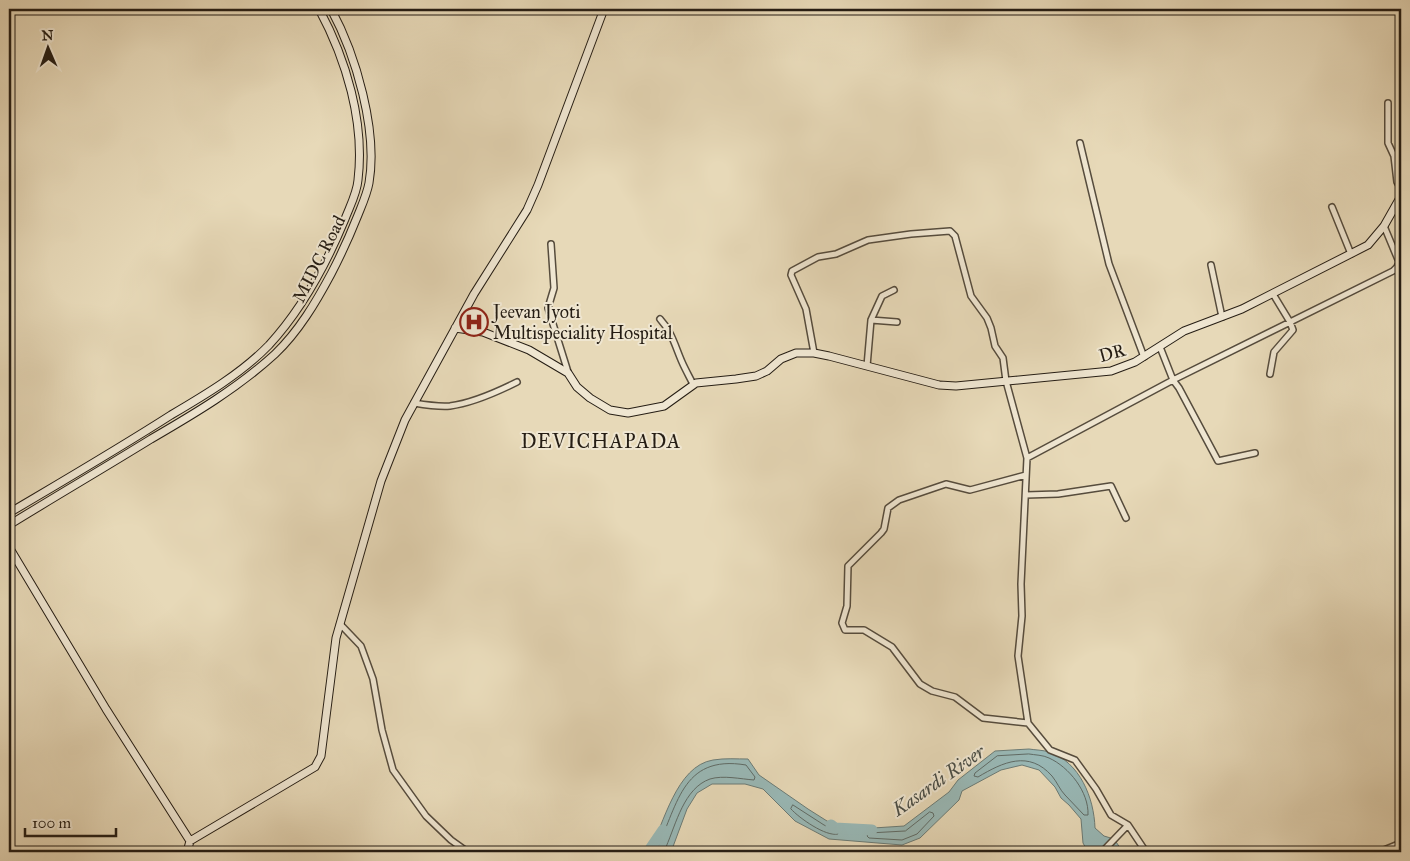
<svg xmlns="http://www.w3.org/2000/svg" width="1410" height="861" viewBox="0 0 1410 861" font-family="'IM FELL Great Primer',serif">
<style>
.water{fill:#99b9b7;stroke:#6b7b76}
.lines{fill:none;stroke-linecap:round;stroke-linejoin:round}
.shore{stroke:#5f6b66;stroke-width:1}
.river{stroke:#99b9b7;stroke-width:11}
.street-casing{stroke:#564c3d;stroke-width:8}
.secondary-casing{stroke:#251d14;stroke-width:9}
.street{stroke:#efe6d1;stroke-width:5}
.secondary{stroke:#efe6d1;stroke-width:7}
.labels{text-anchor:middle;stroke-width:4;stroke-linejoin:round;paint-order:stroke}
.street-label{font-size:18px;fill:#251d14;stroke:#efe6d1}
.poi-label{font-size:18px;fill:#251d14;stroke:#efe6d1;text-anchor:start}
.water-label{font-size:19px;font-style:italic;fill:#484c45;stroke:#efe6d1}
.quarter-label{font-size:20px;letter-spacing:1px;fill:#251d14;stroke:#efe6d1}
</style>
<rect width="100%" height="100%" fill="#e7d9b8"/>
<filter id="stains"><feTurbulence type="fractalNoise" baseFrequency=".004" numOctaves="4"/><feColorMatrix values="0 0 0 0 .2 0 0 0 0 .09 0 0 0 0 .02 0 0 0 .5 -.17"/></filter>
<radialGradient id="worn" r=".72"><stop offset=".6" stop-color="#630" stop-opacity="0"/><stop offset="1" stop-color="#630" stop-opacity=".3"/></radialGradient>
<!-- water -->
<path class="water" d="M1029 749C1035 750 1043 750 1049 752 1080 762 1094 798 1095 828L1104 836 1114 839 1123 852H1088L1083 843 1081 819 1069 805 1061 798 1055 787 1039 770 1022 765 1001 770 962 791 959 800 920 838 902 845 829 839 795 821 763 789 745 784H712L697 793 687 809 671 852H649C664 824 676 766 713 760 725 758 737 759 748 759L759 775 808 809 827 821 847 829H858L904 826 949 792 958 780 995 751Z"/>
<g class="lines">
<!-- shore -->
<path class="shore" d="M1029 754C1035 755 1043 755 1049 758 1069 767 1089 792 1088 815H1084C1078 808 1071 802 1065 795 1060 790 1057 782 1052 776 1029 750 1003 762 978 777L974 776 975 773 997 756Z
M793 805 824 825 837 831 838 834C826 837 799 818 791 809Z
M930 812 933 813 934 816 917 834 902 840 869 838 867 836 869 833 905 831Z
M655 852C678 808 680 754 746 765L755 777 754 780C741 779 723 775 710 779 684 788 676 824 666 847V852"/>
<!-- river -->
<path class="river" d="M831 825 835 828 872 830
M648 852 663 830"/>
<defs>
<path id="street" d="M1388 103V143L1394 156 1397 182 1401 189
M1080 143 1109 264 1144 357
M1332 207 1351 254
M551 244 554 288 548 308 568 372
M1394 250H1401
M1211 265 1222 317
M660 319C672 332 675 346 682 362 685 369 689 376 693 384
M871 320 897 322
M1160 347 1173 380 1179 388 1218 461 1255 453
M814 353 806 309 791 275 792 271 818 257 836 254 868 240 911 234 950 231 955 236 971 296 987 318 991 328 995 346 1003 358 1006 381 1027 458 1021 584 1022 616 1018 656 1028 723 1050 750 1075 760 1096 789 1111 815 1128 825 1144 849 1150 852
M867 366 871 320 882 296 894 290
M1270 374 1274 352 1293 330 1290 322 1273 294
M414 403C426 405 438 407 450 406 473 403 497 392 517 382
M1027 458 1173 380 1393 271 1397 267 1399 262 1384 226
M1026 475 970 490 946 484 899 500 888 508 884 529 881 533 848 566 847 606 842 623 845 630H864L892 647 920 684 932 691 955 697 983 718 1028 723
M1026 495 1058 494 1111 486 1126 518
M340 624 361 646 373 679 382 730 393 770 426 816 451 840 465 850H494L498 852
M1102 852 1128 825
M1379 852 1401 843"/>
<path id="secondary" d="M455 328 483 332 529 350 568 373 577 387 590 398 610 410 628 413 664 406 696 383 736 379 756 376 767 371 781 359 796 353H814L829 356 939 385 956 386 1111 371 1135 362 1184 331 1242 309 1368 245 1384 226 1401 196
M9 513C63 481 118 449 171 415 205 395 242 373 269 345 303 308 326 265 345 219 350 206 357 193 358 180 365 122 346 59 319 9
M9 525C56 496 104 468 151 439 194 414 238 388 275 354 299 331 316 302 331 274 341 255 350 235 358 215 362 205 367 194 369 183 378 131 356 55 331 9
M9 547 106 709 190 841
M187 852 190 841 315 767 321 756 336 638 381 481 405 420 474 294 527 210 538 185 604 9"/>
</defs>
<!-- street casing -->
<use href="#street" class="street-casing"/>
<!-- secondary casing -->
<use href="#secondary" class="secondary-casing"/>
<!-- street -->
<use href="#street" class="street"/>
<!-- secondary -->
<use href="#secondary" class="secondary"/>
</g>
<!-- icons -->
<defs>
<symbol id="hospital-ring" viewBox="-11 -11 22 22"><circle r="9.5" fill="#efe6d1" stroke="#8f2418" stroke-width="1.5"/><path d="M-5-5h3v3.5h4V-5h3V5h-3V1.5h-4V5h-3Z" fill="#8f2418"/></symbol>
</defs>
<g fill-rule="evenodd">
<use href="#hospital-ring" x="458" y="306" width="32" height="32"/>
</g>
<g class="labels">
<!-- street labels -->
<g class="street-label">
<text transform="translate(319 259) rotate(-63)" y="6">MIDC Road</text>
<text transform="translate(1112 353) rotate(-15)" y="6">DR</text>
</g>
<!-- poi labels -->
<g class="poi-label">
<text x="493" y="318">Jeevan Jyoti<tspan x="493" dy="21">Multispeciality Hospital</tspan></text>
</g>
<!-- water labels -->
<g class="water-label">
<text transform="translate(938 780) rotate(-35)" y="7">Kasardi River</text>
</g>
<!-- quarter labels -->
<g class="quarter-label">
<text x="601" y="448">DEVICHAPADA</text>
</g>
</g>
<!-- margin -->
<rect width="1410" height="861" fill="none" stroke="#e7d9b8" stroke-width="30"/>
<rect x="10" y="10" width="1390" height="841" fill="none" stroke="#251d14" stroke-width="2.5"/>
<rect x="15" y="15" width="1380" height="831" fill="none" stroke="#251d14"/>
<!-- north arrow -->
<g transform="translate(48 48) rotate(358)" stroke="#efe6d1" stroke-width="4" paint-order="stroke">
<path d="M0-4L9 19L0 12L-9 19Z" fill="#251d14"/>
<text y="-8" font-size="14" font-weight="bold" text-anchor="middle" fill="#251d14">N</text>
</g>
<!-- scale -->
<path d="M25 828v8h91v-8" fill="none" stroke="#251d14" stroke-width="2.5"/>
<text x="32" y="828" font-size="15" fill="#251d14" stroke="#efe6d1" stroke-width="4" paint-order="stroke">100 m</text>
<rect width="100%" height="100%" filter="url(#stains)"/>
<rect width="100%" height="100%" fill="url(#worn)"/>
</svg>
